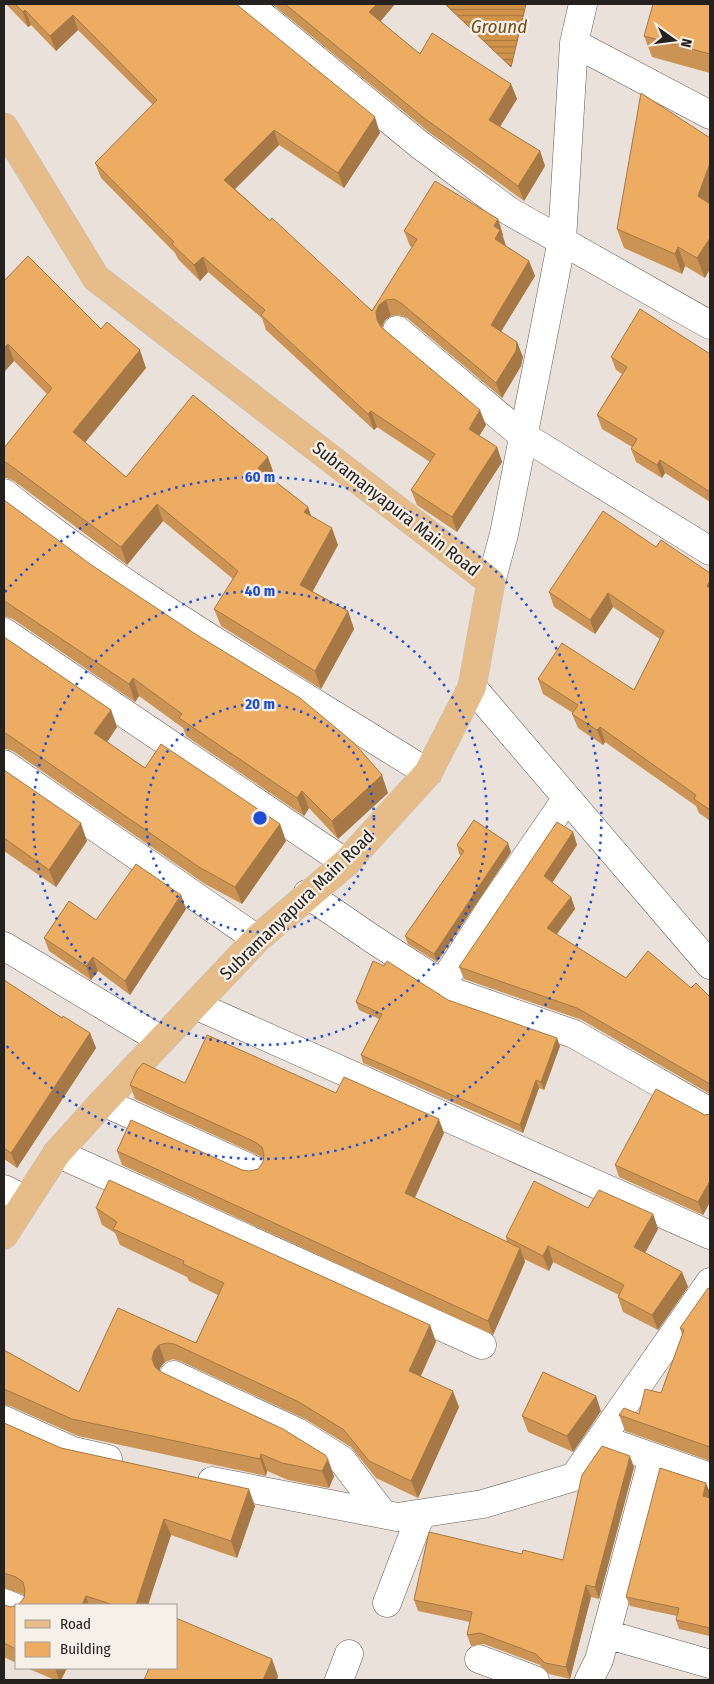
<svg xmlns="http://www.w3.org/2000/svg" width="714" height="1684" viewBox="0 0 714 1684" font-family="'Fira Sans Condensed',sans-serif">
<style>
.water{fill:url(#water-rules);stroke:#9d713c}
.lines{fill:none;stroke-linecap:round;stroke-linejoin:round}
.minor-casing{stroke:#625b54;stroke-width:29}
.major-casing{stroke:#c2c1c0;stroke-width:29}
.minor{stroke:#fff;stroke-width:28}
.major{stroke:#e6bd89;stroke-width:28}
.wall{fill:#cb9454}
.shaded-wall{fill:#a57845}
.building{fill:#ecac62;stroke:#a57845}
.ring{fill:none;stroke:#1d4ed8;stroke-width:2.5;stroke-dasharray:2.5 5}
.labels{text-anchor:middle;stroke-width:4.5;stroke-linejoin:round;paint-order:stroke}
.street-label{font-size:18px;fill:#24211f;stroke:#f7f0e8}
.water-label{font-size:19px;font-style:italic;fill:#764c15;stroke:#f7f0e8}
.centre{fill:#1d4ed8;stroke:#f7f0e8;stroke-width:2.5}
.ring-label{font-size:15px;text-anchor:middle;font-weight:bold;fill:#1d4ed8;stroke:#f7f0e8;stroke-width:4.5;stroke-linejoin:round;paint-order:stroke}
</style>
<defs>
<pattern id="water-rules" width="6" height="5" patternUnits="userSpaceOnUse" patternTransform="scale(1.25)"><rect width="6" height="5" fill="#d19348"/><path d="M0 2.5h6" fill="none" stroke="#a9783b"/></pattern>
</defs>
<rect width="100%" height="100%" fill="#eae2da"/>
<!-- water -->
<path class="water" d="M445 4H526L511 67Z"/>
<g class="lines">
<defs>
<path id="minor" d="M248 4 420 145 509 211 710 325
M574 43 710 115
M397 330 522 435 710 551
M4 493C135 599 285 683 428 773
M491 582 504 534 562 240 574 43 583 4
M4 632 346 863
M472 687 710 965
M4 764 257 939
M307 894 374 940 456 993 574 1034 710 1112
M4 946 161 1040
M442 984 491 908 567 798
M195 1005 710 1235
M103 1102 254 1170
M57 1153 482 1345
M4 1189 26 1200
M174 1375 297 1432 342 1460 383 1514
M4 1420 73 1451 108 1459
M601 1439 710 1477
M212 1481 397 1517 483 1504 574 1477 710 1282
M4 1603 16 1608
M387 1603 421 1514
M606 1634 710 1664
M479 1659 535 1680
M339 1680 349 1654
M589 1680 599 1660 653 1457"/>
<path id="major" d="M4 127 96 278 491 582 472 687 428 773 346 863 257 939 103 1102 57 1153 4 1235"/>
</defs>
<!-- minor casing -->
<use href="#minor" class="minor-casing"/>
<!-- major casing -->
<use href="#major" class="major-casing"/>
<!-- minor -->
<use href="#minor" class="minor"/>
<!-- major -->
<use href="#major" class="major"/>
</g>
<!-- wall -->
<path class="wall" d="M6 4H236L380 133 344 188 279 145 235 189 372 311 412 247 410 246 404 231 498 219 506 246 529 261 535 276 501 331 523 357 521 366 502 398 407 318 399 315 391 316 385 320 382 327 486 425 479 436 497 447 502 462 457 532 417 505 411 490 430 462 377 427 374 430 266 330 262 318 208 272 200 281 178 259 175 253 101 178 95 163 153 105 78 30 56 51 31 25 28 27Z
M272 4H395L380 21 420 54 511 84 517 99 500 126 540 151 545 166 524 201 430 133Z
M710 4V73L652 57 644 36Z
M710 138V201L709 204 705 278 685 266 682 274 624 248 617 229Z
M4 281 101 329 146 368 85 442 126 477 274 474 271 478 308 507 311 516 338 545 312 591 348 611 354 629 321 689 221 626 214 609 233 579 163 521 127 565 14 481 7 478H4V448L47 394 14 361 4 372Z
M710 354V502L665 473 662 478 636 462 631 449 632 447 602 429 597 415 622 374 616 370 611 357Z
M4 500 388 793 338 839 309 808 304 816 186 736 183 728 139 696 135 702 13 619 6 617H4Z
M656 547 710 573V821L699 813 696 806 605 742 603 745 578 728 572 714 573 713 543 694 538 679 634 690 660 639 613 607 595 634 554 607 549 592Z
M4 637 111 710 117 727 107 742 145 768 280 824 286 841 242 904 205 884 13 751 6 749H4Z
M4 770 87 841 56 887 4 851Z
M573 832 577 845 552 883 571 897 575 909 556 934 626 978 691 988 710 997V1094L582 1020 464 979 459 967Z
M457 845 511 852 437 962 408 944 405 936 461 855 459 854Z
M181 895 186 909 130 995 98 971 91 980 49 951 44 938 96 920Z
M4 980 62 1018 90 1033 96 1048 17 1168 4 1159Z
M448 1000 560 1046 544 1090 539 1088 523 1133 363 1063 361 1055 379 1019 359 1010 356 1002Z
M185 1083 336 1093 444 1133 415 1198 507 1242 506 1237 588 1208 653 1214 658 1229 645 1253 682 1272 688 1287 658 1330 623 1312 618 1297 619 1295 553 1262 549 1271 524 1259 525 1262 493 1335 122 1165 117 1151 250 1171 258 1169 263 1162 264 1159 260 1156 135 1099 130 1085Z
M710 1114V1202L703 1215 619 1177 615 1165 705 1115Z
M96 1208 430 1325 436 1342 421 1376 459 1407 418 1498 376 1478 351 1447 305 1419 180 1361 173 1359 165 1362 160 1368V1371L334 1476 329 1488 288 1480 267 1471 266 1476 78 1436 10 1406 4 1405V1350L79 1392 118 1308 196 1343 218 1295 189 1281 187 1277 120 1245 115 1233 102 1225Z
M710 1289V1461L625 1431 619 1415 639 1414 661 1393 682 1335 680 1328Z
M601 1411 573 1452 528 1432 522 1416Z
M4 1423 61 1448 255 1506 237 1558 171 1535 148 1605H16V1663L4 1657V1605L11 1607 19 1604 24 1598V1595L22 1594 4 1588Z
M634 1467 599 1599 591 1597 570 1679 549 1674 540 1665 484 1644 471 1646 467 1635 470 1622 418 1611 414 1600 522 1554 563 1560Z
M710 1492 709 1497 710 1498V1636L679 1629 676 1620 677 1616 630 1606 626 1597Z
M27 1668H67L61 1680H55Z"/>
<!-- shaded-wall -->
<path class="shaded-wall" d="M377 4H395L375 28 369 12Z
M25 10 31 25 28 27 23 12Z
M73 15 78 30 56 51 50 36Z
M511 84 517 99 495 135 489 120Z
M375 117 380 133 344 188 338 173Z
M274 130 279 145 229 195 224 180Z
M540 151 545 166 524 201 518 186Z
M710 163V201L705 216 698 196Z
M498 219 503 235 502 236 506 246 495 239 494 226Z
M710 238V269L705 278 697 258Z
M678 247 685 266 682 274 675 254Z
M203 257 208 272 200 281 194 265Z
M529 261 535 276 496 340 491 325Z
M386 300 391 316 385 320 382 327 377 320 376 312 379 305Z
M517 342 523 357 521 366 502 398 496 383Z
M8 344 14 361 4 372V348Z
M140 350 146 368 79 450 73 432Z
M480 410 486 425 474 444 469 429Z
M371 411 377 427 374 430 368 414Z
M497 447 502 462 457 532 452 517Z
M268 457 274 474 264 486 258 468Z
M660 460 665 473 662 478 657 465Z
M157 504 163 521 127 565 121 547Z
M308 507 314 525 304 512Z
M332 528 338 545 307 602 300 585Z
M710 581V596L707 586Z
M608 593 613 607 595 634 590 620Z
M348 611 354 629 321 689 315 671Z
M133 678 139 696 135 702 129 684Z
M111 710 117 727 101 751 94 733Z
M600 727 605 742 603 745 597 730Z
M382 775 388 793 338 839 332 821Z
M302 791 309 808 304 816 297 798Z
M81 823 87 841 56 887 49 870Z
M280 824 286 841 242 904 235 887Z
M573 832 577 845 548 889 544 876Z
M508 843 511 852 437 962 434 954Z
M181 895 186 909 130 995 125 981Z
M571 897 575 909 552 941 547 928Z
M93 957 98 971 91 980 86 966Z
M90 1033 96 1048 17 1168 11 1153Z
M557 1038 560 1046 544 1090 541 1082Z
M536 1080 539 1088 523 1133 520 1125Z
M439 1119 444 1133 410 1208 405 1193Z
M710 1181V1202L703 1215 698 1202Z
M653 1214 658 1229 640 1262 634 1247Z
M548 1246 553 1262 549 1271 543 1256Z
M520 1248 525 1262 493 1335 488 1321Z
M682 1272 688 1287 658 1330 652 1315Z
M430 1325 436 1342 415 1388 409 1371Z
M159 1345 165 1362 160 1368 158 1376 152 1359 154 1351Z
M453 1391 459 1407 418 1498 411 1481Z
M596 1396 601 1411 573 1452 567 1436Z
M261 1454 267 1471 266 1476 260 1459Z
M630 1456 634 1467 599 1599 595 1587Z
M328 1459 334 1476 329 1488 322 1471Z
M706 1483 710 1492 707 1505 703 1496Z
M249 1489 255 1506 237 1558 231 1541Z
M164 1519 171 1535 148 1605H136Z
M586 1585 591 1597 570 1679 566 1667Z
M86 1596 89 1605H82Z
M272 1659 278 1676 277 1680H263Z
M55 1668H67L61 1680H59Z"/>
<!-- building -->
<path class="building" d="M15 4H236L375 117 338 173 274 130 224 180 270 221 272 218 372 311 417 239 404 231 435 181 498 219 494 226 500 230 495 239 529 261 491 325 517 342 516 351 496 383 401 303 394 299 386 300 379 305 376 312 377 320 381 327 480 410 469 429 497 447 452 517 411 490 435 454 371 411 368 414 261 315 265 310 203 257 194 265 172 244 174 242 95 163 157 100 73 15 50 36 25 10 23 12Z
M285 4H377L369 12 420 54 432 33 511 84 489 120 540 151 518 186 424 118Z
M653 4H710V54L644 36Z
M641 93 710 138V163L698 196 710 204V238L697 258 678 247 675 254 617 229Z
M28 256 101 329 107 322 140 350 73 432 126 477 193 395 268 457 258 468 308 507 304 512 332 528 300 585 348 611 315 671 214 609 238 571 157 504 121 547 7 463 4 462V448L52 388 8 344 4 348V281Z
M640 309 710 354V492L660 460 657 465 631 449 637 439 597 415 627 367 611 357Z
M4 500 90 564 197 635 300 698 354 743 382 775 332 821 302 791 297 798 179 718 182 714 133 678 129 684 6 602 4 601Z
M603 511 656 547 661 540 710 573V581L707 586 710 589V810L694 799 696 795 600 727 597 730 572 714 578 705 538 679 562 643 634 690 664 631 608 593 590 620 549 592Z
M4 637 111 710 94 733 145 768 161 744 280 824 235 887 199 867 7 734 4 733Z
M4 770 81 823 49 870 4 838Z
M474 820 508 843 434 954 405 936 464 851 457 845Z
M557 822 573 832 544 876 571 897 547 928 626 978 648 951 691 988 696 983 710 997V1084L577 1008 459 967Z
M136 864 181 895 125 981 93 957 86 966 44 938 69 901 96 920Z
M373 961 384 966 387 961 448 1000 557 1038 541 1082 536 1080 520 1125 361 1055 382 1014 356 1002Z
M4 980 62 1018 63 1016 90 1033 11 1153 4 1148Z
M207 1035 336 1093 344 1077 439 1119 405 1193 520 1248 488 1321 117 1151 131 1120 242 1170 250 1171 258 1169 263 1162 264 1155 262 1147 255 1142 130 1085 137 1070 143 1063 185 1083Z
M656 1089 705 1115 710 1114V1181L698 1202 615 1165Z
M109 1180 430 1325 409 1371 453 1391 411 1481 369 1461 344 1430 299 1402 174 1344 167 1343 159 1345 154 1351 152 1359 155 1367 161 1372 283 1429 325 1455 328 1459 322 1471 282 1463 261 1454 260 1459 72 1419 4 1389V1350L79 1392 118 1308 196 1343 224 1283 183 1264 184 1261 113 1229 117 1222 96 1208Z
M534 1181 588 1208 599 1190 653 1214 634 1247 682 1272 652 1315 618 1297 624 1285 548 1246 543 1256 506 1237Z
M708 1288 710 1289V1447L619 1415 624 1408 639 1414 645 1389 661 1393 684 1330 680 1328Z
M543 1372 596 1396 567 1436 522 1416Z
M4 1423 61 1448 249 1489 231 1541 164 1519 136 1605H114L86 1596 82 1605H16V1649L4 1643V1605L11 1607 19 1604 24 1598 25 1590 23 1582 16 1577 4 1573Z
M602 1446 630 1456 595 1587 586 1585 566 1667 545 1663 536 1654 480 1633 467 1635 472 1612 414 1600 429 1532 522 1554 523 1550 563 1560 582 1475Z
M660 1468 706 1483 703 1496 710 1498V1628L676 1620 679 1608 626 1597Z
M176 1618 272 1659 263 1680H144L149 1668H176Z"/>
<!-- distance rings -->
<g class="ring">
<circle cx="260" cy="818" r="114"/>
<circle cx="260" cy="818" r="227"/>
<path d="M5 592A341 341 0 1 1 5 1044"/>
</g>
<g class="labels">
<!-- street labels -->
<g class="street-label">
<text transform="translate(396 509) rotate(38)" y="6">Subramanyapura Main Road</text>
<text transform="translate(297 905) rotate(-44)" y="6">Subramanyapura Main Road</text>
</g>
<!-- water labels -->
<g class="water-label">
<text x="499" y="33">Ground</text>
</g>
</g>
<circle cx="260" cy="818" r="8" class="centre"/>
<g class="ring-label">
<text x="260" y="482">60 m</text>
<text x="260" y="596">40 m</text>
<text x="260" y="709">20 m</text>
</g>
<!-- border -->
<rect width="714" height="1684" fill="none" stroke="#24211f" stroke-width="10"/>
<!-- legend -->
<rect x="15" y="1604" width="162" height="65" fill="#f7f0e8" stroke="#a39d98"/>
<rect x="25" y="1620" width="25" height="8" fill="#e6bd89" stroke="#a39d98"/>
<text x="60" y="1629" font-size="15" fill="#24211f">Road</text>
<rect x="25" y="1642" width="25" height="15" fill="#ecac62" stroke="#a39d98"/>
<text x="60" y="1654" font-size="15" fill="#24211f">Building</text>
<!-- north arrow -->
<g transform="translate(674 40) rotate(104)" stroke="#f7f0e8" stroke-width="4" paint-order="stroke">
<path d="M0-4L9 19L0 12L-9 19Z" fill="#24211f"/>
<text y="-8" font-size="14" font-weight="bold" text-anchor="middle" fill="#24211f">N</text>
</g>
</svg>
